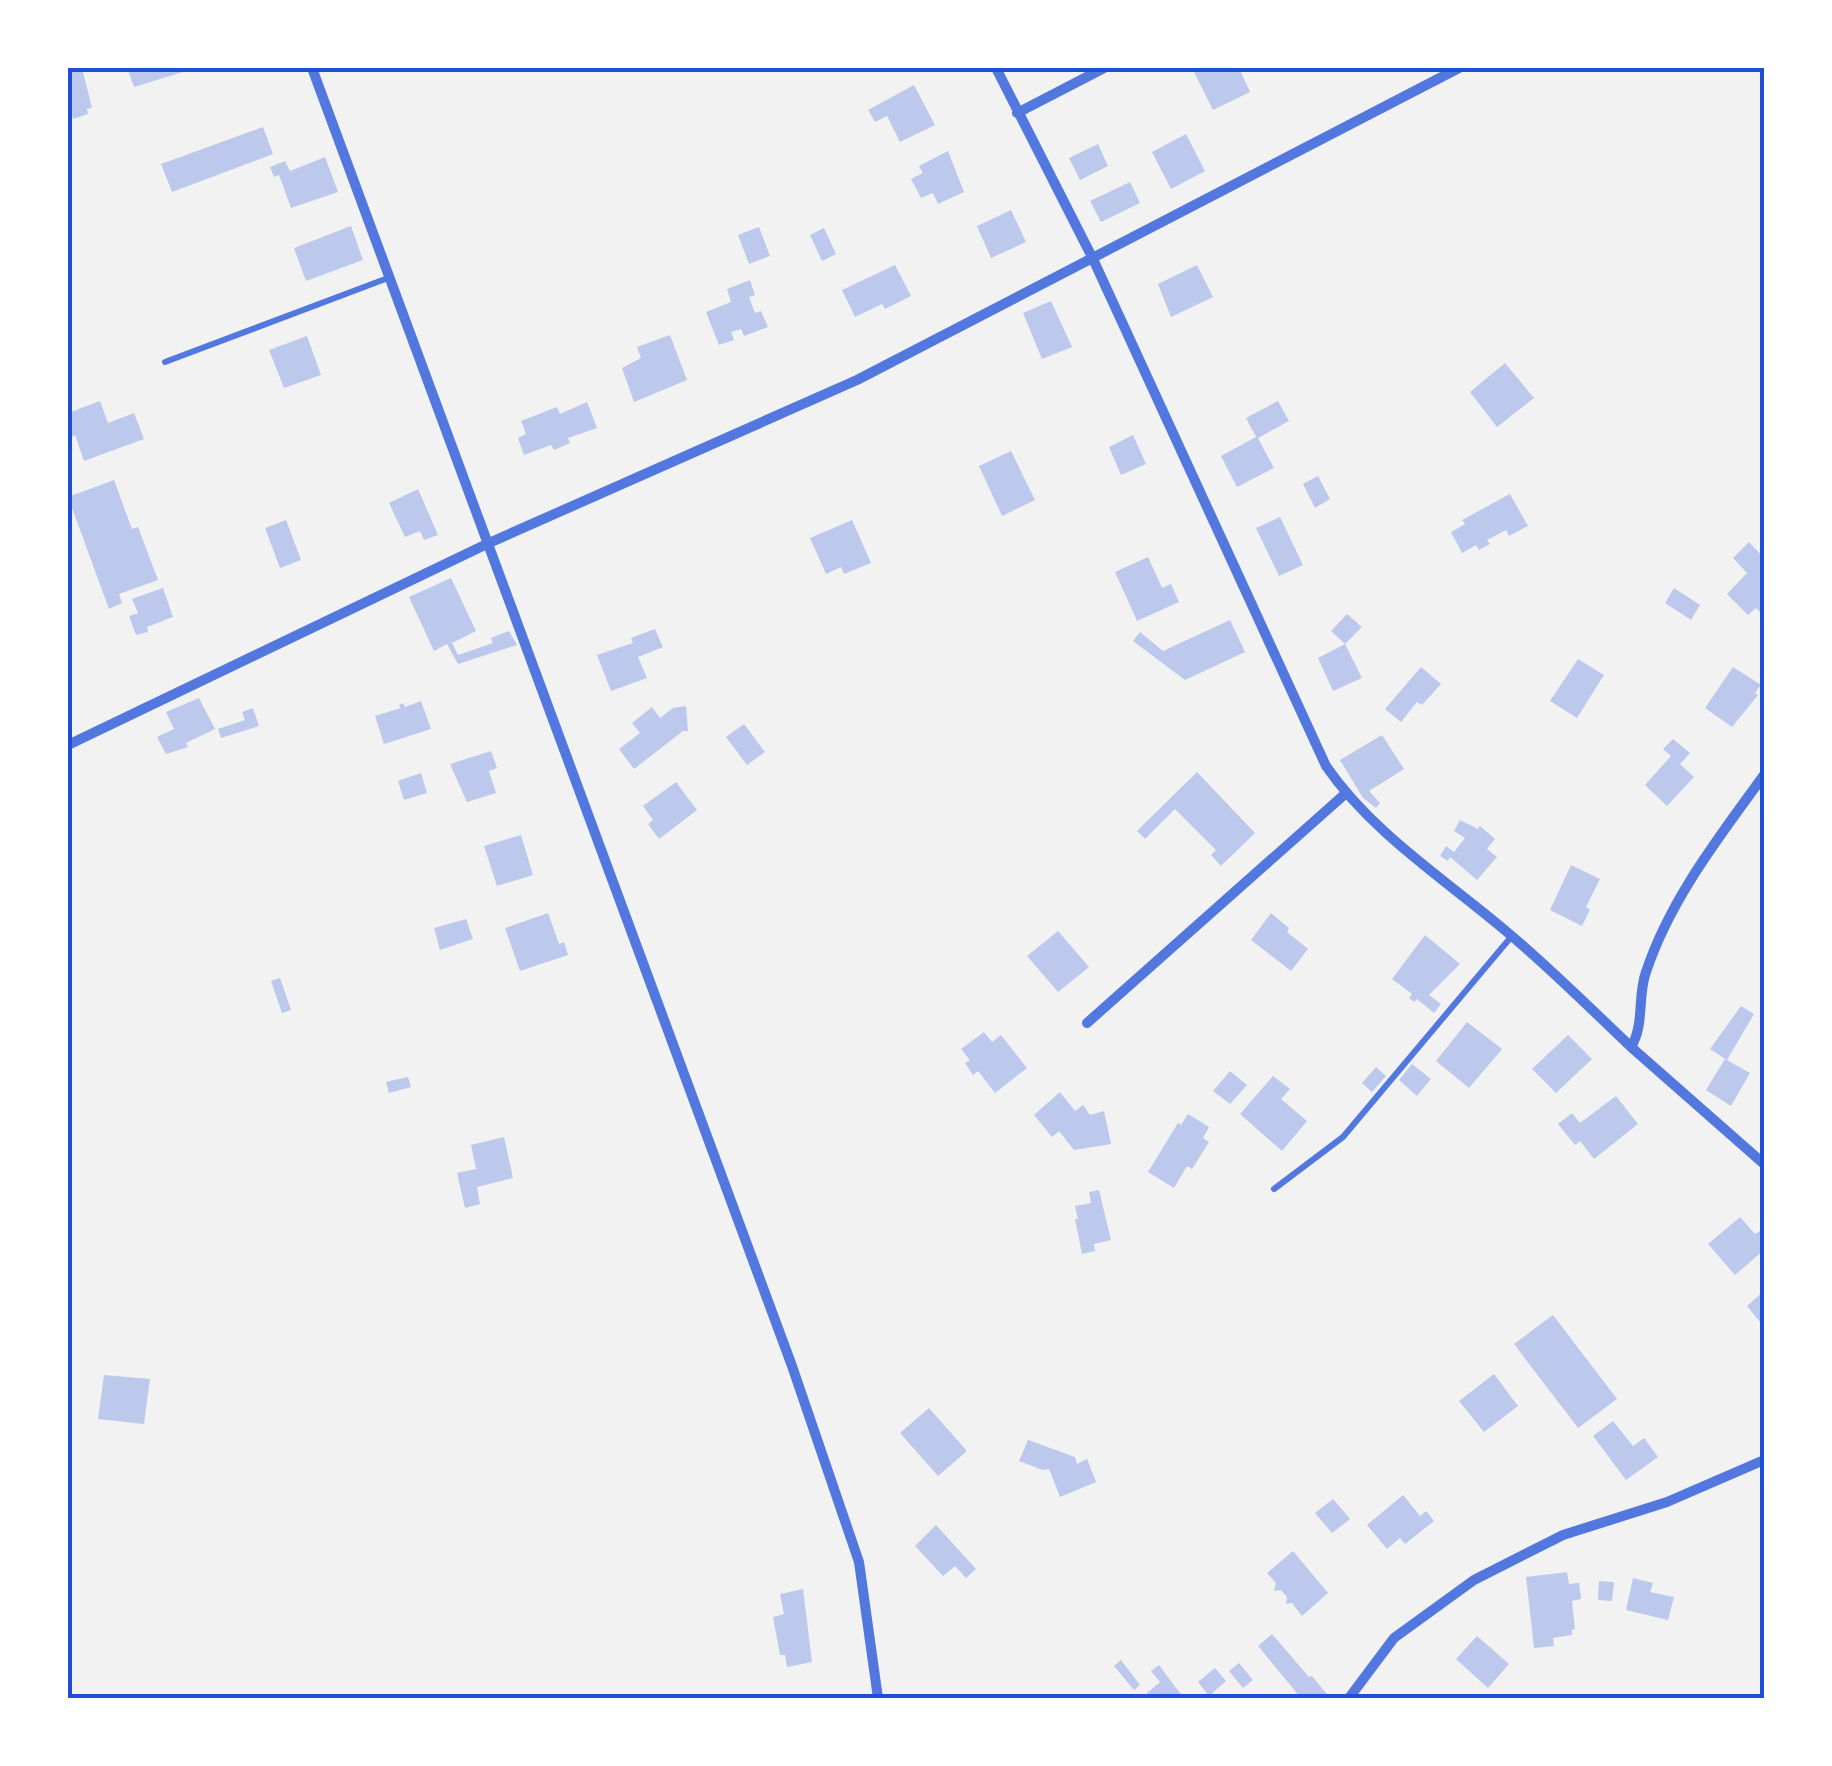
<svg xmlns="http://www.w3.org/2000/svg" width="1832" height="1766" viewBox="0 0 1832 1766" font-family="'Nunito Sans',sans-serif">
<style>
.building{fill:#bdc9ec}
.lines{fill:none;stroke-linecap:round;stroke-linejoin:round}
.service{stroke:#5277de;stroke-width:6}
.minor{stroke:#5277de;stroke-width:10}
.neatline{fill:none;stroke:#1d4ed8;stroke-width:4}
</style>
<rect width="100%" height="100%" fill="#f2f2f2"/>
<!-- building -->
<path class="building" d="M77 68H82L92 108 87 109 88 114 73 119 72 114 68 116V71Z
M127 68H185L186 71 134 87Z
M1204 68H1239L1250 92 1213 110 1194 72Z
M914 85 935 125 900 142 887 116 875 122 868 110Z
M263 127 273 154 172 192 161 164Z
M1186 134 1205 171 1171 189 1152 152Z
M1098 144 1108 166 1080 180 1069 158Z
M948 151 964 192 938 204 933 193 921 198 911 179 923 173 919 166Z
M325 157 338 192 291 208 279 175 274 177 270 167 285 161 290 171Z
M1130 182 1140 203 1101 222 1090 201Z
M1011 210 1026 242 991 258 977 226Z
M351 226 363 260 306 281 294 248Z
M759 227 770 256 749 264 738 235Z
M824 228 836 254 822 261 810 235Z
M895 265 911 296 885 309 882 304 855 317 842 290Z
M1197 265 1213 297 1171 317 1158 284Z
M750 280 755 295 749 297 755 313 761 311 768 327 744 336 741 329 731 332 734 340 719 345 706 312 731 302 727 289Z
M1051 301 1072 347 1042 359 1023 313Z
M670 335 687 380 634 402 622 368 641 358 637 347Z
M307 336 321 375 284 388 269 350Z
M1505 363 1534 398 1497 427 1470 392Z
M100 401 108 423 134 413 144 439 84 461 75 435 68 438V413Z
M1278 401 1289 421 1258 438 1274 468 1237 487 1221 456 1256 437 1246 418Z
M587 402 597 428 568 438 570 443 554 450 551 445 524 455 518 438 526 434 521 421 557 407 560 414Z
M1133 435 1146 464 1121 475 1109 447Z
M1011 451 1035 500 1002 516 979 466Z
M1318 476 1330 499 1315 508 1303 484Z
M114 480 132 529 138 527 158 580 119 594 122 603 109 609 68 497Z
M418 489 438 535 424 540 420 531 405 537 389 503Z
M1510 494 1528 526 1509 536 1506 530 1487 540 1490 544 1479 550 1476 545 1462 553 1451 532 1465 524 1462 520Z
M1280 517 1303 565 1279 576 1256 528Z
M286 520 301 560 280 568 265 528Z
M852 520 871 563 844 574 841 567 826 574 810 538Z
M1749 542 1764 558V616L1756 608 1748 615 1727 594 1747 573 1733 558Z
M1148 557 1162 588 1171 584 1179 602 1137 621 1115 572Z
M451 578 476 631 452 643 458 655 493 643 491 638 509 631 517 645 458 664 447 644 434 651 409 597Z
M163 588 173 617 147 627 148 632 136 635 129 616 138 613 132 599Z
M1674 588 1700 605 1691 620 1665 603Z
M1347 614 1362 627 1345 644 1331 631Z
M1230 620 1245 652 1185 680 1133 641 1140 632 1163 651Z
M655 629 663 647 638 657 647 678 611 691 597 655 633 643 631 638Z
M1345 644 1362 678 1333 691 1318 658Z
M1578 659 1604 675 1577 718 1550 701Z
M1421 667 1441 684 1422 705 1417 702 1401 722 1385 709Z
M1733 667 1761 685 1755 693 1758 695 1732 727 1705 708Z
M199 698 215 729 186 743 188 747 166 754 157 737 174 729 166 712Z
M421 701 431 729 384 744 375 716 401 708 399 705 403 703 405 707Z
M686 706 688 731H683L634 769 619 749 640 733 632 723 652 707 660 718 673 708Z
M253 708 259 726 221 738 218 729 245 720 242 712Z
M744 724 765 752 747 765 726 737Z
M1382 735 1404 769 1369 791 1380 803 1376 808 1363 798 1340 760Z
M1673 739 1690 753 1680 764 1694 777 1667 806 1645 785 1671 756 1663 749Z
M491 751 497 768 489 771 496 793 467 802 450 764Z
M1197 772 1255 833 1221 866 1211 855 1216 850 1175 809 1145 839 1137 831Z
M421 773 427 793 404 800 398 781Z
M676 782 697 810 659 839 648 824 653 820 643 806Z
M1460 820 1478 829 1480 826 1495 839 1487 849 1497 857 1477 880 1450 857 1448 861 1440 856 1446 846 1454 852 1465 838 1454 831Z
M521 835 533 875 497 886 484 846Z
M1571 865 1600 879 1586 907 1590 910 1582 926 1550 910Z
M548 913 559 944 564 942 568 955 520 971 505 928Z
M1271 913 1289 928 1287 932 1308 949 1291 971 1251 940Z
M466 919 473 939 440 950 434 928Z
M1058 931 1089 967 1058 992 1027 956Z
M1425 935 1460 964 1429 995 1441 1004 1434 1013 1417 999 1414 1002 1409 998 1412 994 1392 979Z
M280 978 291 1010 282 1013 271 981Z
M1741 1006 1754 1014 1727 1060 1710 1049Z
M1467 1022 1502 1049 1469 1088 1436 1061Z
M984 1032 992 1042 1001 1035 1027 1068 995 1093 978 1071 973 1075 965 1063 970 1060 961 1049Z
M1568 1035 1592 1059 1556 1093 1532 1069Z
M1725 1059 1750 1073 1731 1106 1706 1090Z
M1412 1064 1431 1079 1417 1096 1399 1080Z
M1376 1067 1386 1076 1372 1092 1362 1083Z
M1230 1071 1247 1085 1230 1104 1213 1091Z
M1273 1076 1290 1089 1281 1099 1307 1121 1282 1151 1240 1114Z
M408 1077 411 1087 389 1093 386 1082Z
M1060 1092 1075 1111 1083 1105 1090 1115 1104 1111 1111 1144 1074 1150 1059 1131 1052 1137 1034 1115Z
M1616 1096 1638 1124 1594 1159 1580 1141 1575 1145 1558 1124 1572 1113 1580 1123Z
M1188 1114 1209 1127 1203 1138 1209 1142 1192 1169 1187 1166 1174 1188 1148 1172 1178 1123 1181 1125Z
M504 1137 513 1178 477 1187 480 1204 465 1208 457 1173 476 1169 471 1145Z
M1099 1190 1111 1240 1094 1244 1095 1251 1082 1254 1075 1219H1078L1075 1206 1091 1203 1089 1192Z
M1740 1217 1755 1234 1760 1231 1764 1236V1250L1735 1275 1708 1244Z
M1764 1291V1327L1747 1306Z
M1553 1315 1617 1399 1578 1428 1514 1344Z
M1494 1374 1518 1406 1484 1432 1459 1401Z
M104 1375 150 1379 144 1424 98 1419Z
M929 1408 967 1451 938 1476 900 1433Z
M1613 1421 1633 1446 1644 1438 1658 1457 1626 1480 1593 1436Z
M1028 1440 1075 1457 1077 1464 1087 1459 1096 1482 1060 1497 1049 1469 1043 1470 1019 1461Z
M1403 1495 1420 1516 1426 1511 1434 1521 1405 1544 1400 1538 1387 1549 1367 1525Z
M1333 1499 1350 1519 1332 1533 1315 1513Z
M936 1525 976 1569 966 1578 955 1566 943 1576 915 1546Z
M1293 1551 1328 1593 1302 1616 1292 1603 1286 1604 1287 1597 1281 1590 1274 1591 1276 1583 1267 1573Z
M1567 1572 1569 1584 1579 1583 1581 1599 1572 1601 1575 1629 1572 1630V1635L1553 1638 1554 1646 1534 1648 1526 1577Z
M1633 1578 1653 1583 1650 1592 1674 1597 1668 1620 1626 1610Z
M1599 1581 1614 1582 1612 1601 1598 1600Z
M803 1589 812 1662 787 1667 785 1655H780L773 1617 784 1614 780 1594Z
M1272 1634 1309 1677 1312 1676 1330 1698H1301L1258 1646Z
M1477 1636 1509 1664 1488 1688 1456 1659Z
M1121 1660 1140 1685 1134 1690 1114 1666Z
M1239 1663 1253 1680 1243 1688 1229 1671Z
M1159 1665 1176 1688 1184 1698H1151L1147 1693 1160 1682 1151 1671Z
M1215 1668 1226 1681 1209 1696 1198 1682Z"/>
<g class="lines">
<!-- service -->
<path class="service" d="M165 362 388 278
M1274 1189 1343 1137 1511 937"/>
<!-- minor -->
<path class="minor" d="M312 68 792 1366 859 1562 878 1698
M996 68 1093 259 1326 766C1372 833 1446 880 1507 932 1550 968 1590 1008 1631 1047
M1017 113 1104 68
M68 745 489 543 857 380 1459 68
M1764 775C1720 836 1670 899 1646 972 1637 997 1645 1024 1631 1047L1764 1164
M1087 1023 1345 794
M1349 1698 1394 1638 1474 1580 1563 1535 1667 1502 1764 1460"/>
</g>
<!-- border -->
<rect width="1832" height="1766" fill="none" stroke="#ffffff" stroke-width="140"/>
<rect x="70" y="70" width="1692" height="1626" class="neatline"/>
</svg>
